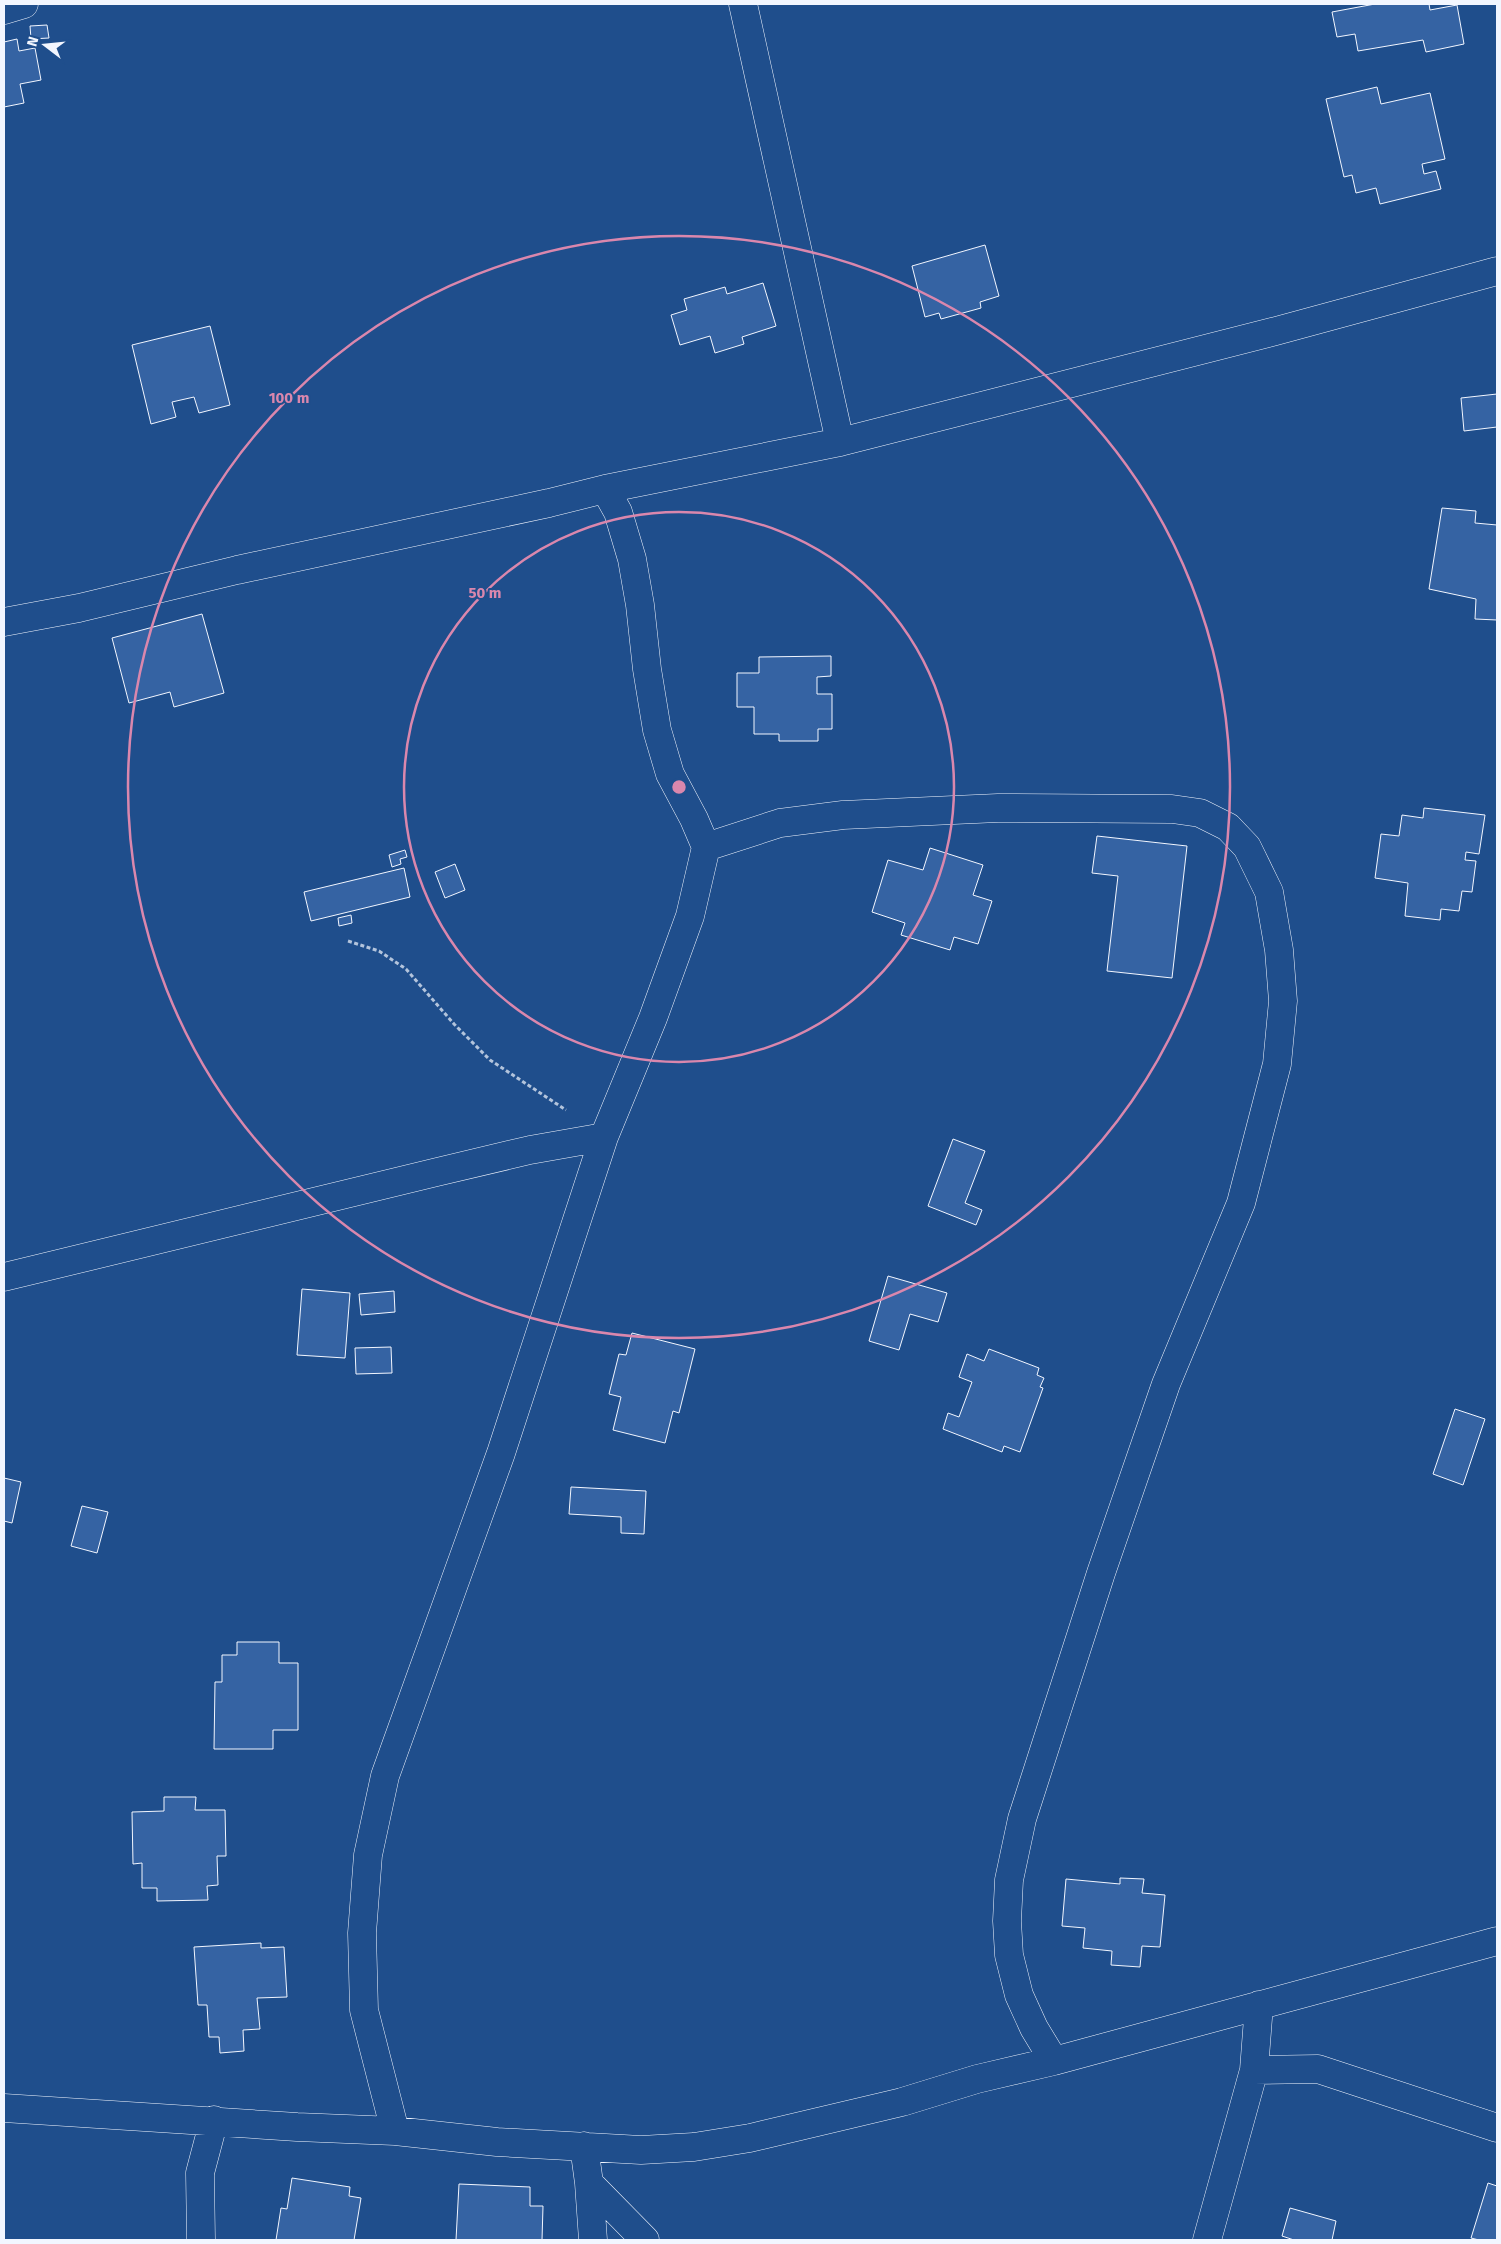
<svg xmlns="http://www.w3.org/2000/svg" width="1501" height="2244" viewBox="0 0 1501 2244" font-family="'Fira Sans',sans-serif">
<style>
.building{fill:#3563a3;stroke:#f2f6ff}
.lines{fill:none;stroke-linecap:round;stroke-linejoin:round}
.street-casing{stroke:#f2f6ff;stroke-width:29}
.path{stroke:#b3c4dc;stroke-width:3;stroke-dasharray:4 2.5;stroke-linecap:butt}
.street{stroke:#1f4e8c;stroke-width:28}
.ring{fill:none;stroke:#da87ad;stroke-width:2.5}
.centre{fill:#da87ad;stroke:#1f4e8c;stroke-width:2.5}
.ring-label{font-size:15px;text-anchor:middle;font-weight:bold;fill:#da87ad;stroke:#1f4e8c;stroke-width:4;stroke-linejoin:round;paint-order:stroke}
</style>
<rect width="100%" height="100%" fill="#1f4e8c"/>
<!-- building -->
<path class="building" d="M1375 4H1429L1430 10 1457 5 1464 44 1426 52 1423 40 1358 51 1355 34 1337 37 1332 12Z
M47 25 49 38 31 39 30 26Z
M17 39 19 51 35 48 41 80 20 84 24 103 4 107V42Z
M1377 87 1381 104 1430 93 1445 159 1422 164 1424 174 1436 171 1441 189 1380 204 1376 188 1356 193 1352 175 1344 177 1326 99Z
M985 245 999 296 980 302 981 308 941 319 939 313 925 317 912 266Z
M763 283 776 326 742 337 744 344 715 353 710 336 680 345 671 315 687 310 684 299 725 287 727 294Z
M210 326 230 405 199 413 194 397 172 402 176 417 151 424 132 345Z
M1497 394V427L1464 431 1461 398Z
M1442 508 1476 511 1475 523 1497 525V620L1475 619 1476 599 1429 589Z
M202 614 224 693 174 707 170 692 129 703 112 638Z
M831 656V676L817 677V694H832V729H818V741H779V734H754V707H737V673H759V657Z
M1424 808 1485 815 1479 854 1466 852 1465 860 1476 861 1472 892 1462 891 1459 911 1441 909 1440 920 1405 916 1408 883 1375 878 1381 834 1399 836 1402 815 1423 818Z
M1097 836 1187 846 1172 978 1107 971 1118 876 1092 873Z
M930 848 983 865 973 895 992 901 978 944 954 937 950 950 901 935 905 923 872 912 888 860 923 870Z
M405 850 407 857 400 859 401 864 392 867 389 855Z
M455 864 465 890 445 898 435 872Z
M404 868 410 897 311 921 304 892Z
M351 915 352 923 339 926 338 918Z
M953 1139 985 1151 965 1203 982 1210 976 1225 928 1206Z
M888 1276 947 1293 938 1322 910 1314 899 1350 869 1341Z
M302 1289 350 1293 345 1358 297 1355Z
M394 1291 395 1312 361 1315 359 1294Z
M632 1333 695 1349 679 1413 673 1411 665 1443 613 1430 621 1397 609 1394 619 1354 626 1355Z
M391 1347 392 1373 356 1374 355 1348Z
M989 1349 1039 1368 1037 1375 1044 1378 1040 1387 1043 1388 1020 1452 1004 1446 1002 1452 943 1429 948 1413 959 1417 972 1382 959 1377 967 1354 984 1361Z
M1455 1409 1485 1419 1463 1485 1433 1474Z
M4 1478 21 1482 12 1523 4 1521Z
M571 1487 646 1491 644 1534 621 1533V1517L569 1514Z
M82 1506 108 1512 97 1553 71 1546Z
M237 1642H279V1663H298V1730H273V1749H214L215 1682H222V1655H237Z
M164 1797H196L195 1810H225L226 1856H217L218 1885 207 1886 208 1900 157 1901V1888H142V1863L133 1864 132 1812 164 1811Z
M1120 1878 1144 1879 1142 1893 1165 1895 1160 1947 1142 1946 1140 1967 1111 1965 1112 1951 1083 1948 1085 1928 1062 1926 1066 1879 1120 1884Z
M261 1943V1948L284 1947 287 1997 257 1998 260 2029 243 2030 244 2051 220 2053 219 2037H209L207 2005H198L194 1947Z
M292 2178 350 2187 349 2196 361 2198 354 2240H276L281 2208 287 2209Z
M1488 2183 1497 2186V2240H1479L1471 2238Z
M459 2184 530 2187V2206H543L542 2240H456Z
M1290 2208 1336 2221 1332 2240H1294L1282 2236Z"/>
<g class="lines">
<defs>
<path id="street" d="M743 4 840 442
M4 10 24 4
M4 622 79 608 237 570 549 503 605 489 840 442 1276 331 1497 271
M706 847 780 823 843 815 998 808 1172 809 1200 813 1228 827 1247 847 1269 892 1279 950 1283 1001 1277 1064 1241 1203 1166 1384 1101 1573 1022 1819 1009 1880 1007 1921 1009 1955 1019 1995 1034 2028 1054 2061
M4 1277 437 1172 530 1150 604 1137
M1254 2070 1318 2069 1497 2128
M4 2108 297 2127 395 2131 497 2142 641 2150 694 2147 750 2138 902 2102 977 2079 1054 2061 1497 1941
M395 2131 364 2010 362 1933 368 1855 385 1776 501 1453 604 1137 653 1018 690 916 706 847 694 819 670 774 657 730 647 669 640 605 632 559 618 512 605 489
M584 2146 589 2183 645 2240
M589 2183 593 2240
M201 2240 200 2173 214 2120
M1207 2240 1254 2070 1259 2005"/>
</defs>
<!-- street casing -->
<use href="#street" class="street-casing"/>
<!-- path -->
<path class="path" d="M348 941 379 951 406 969 454 1024 490 1060 566 1110"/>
<!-- street -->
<use href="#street" class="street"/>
</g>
<!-- distance rings -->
<g class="ring">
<circle cx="679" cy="787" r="275"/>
<circle cx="679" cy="787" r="551"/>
</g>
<circle cx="679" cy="787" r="8" class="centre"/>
<g class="ring-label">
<text x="289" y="403">100 m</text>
<text x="485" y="598">50 m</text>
</g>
<!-- border -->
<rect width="1501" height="2244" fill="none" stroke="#f2f6ff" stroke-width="10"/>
<!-- north arrow -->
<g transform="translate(45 45) rotate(286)" stroke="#1f4e8c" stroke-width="4" paint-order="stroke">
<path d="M0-4L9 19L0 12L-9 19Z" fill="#f2f6ff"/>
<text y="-8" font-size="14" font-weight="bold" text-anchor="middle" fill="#f2f6ff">N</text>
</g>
</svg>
